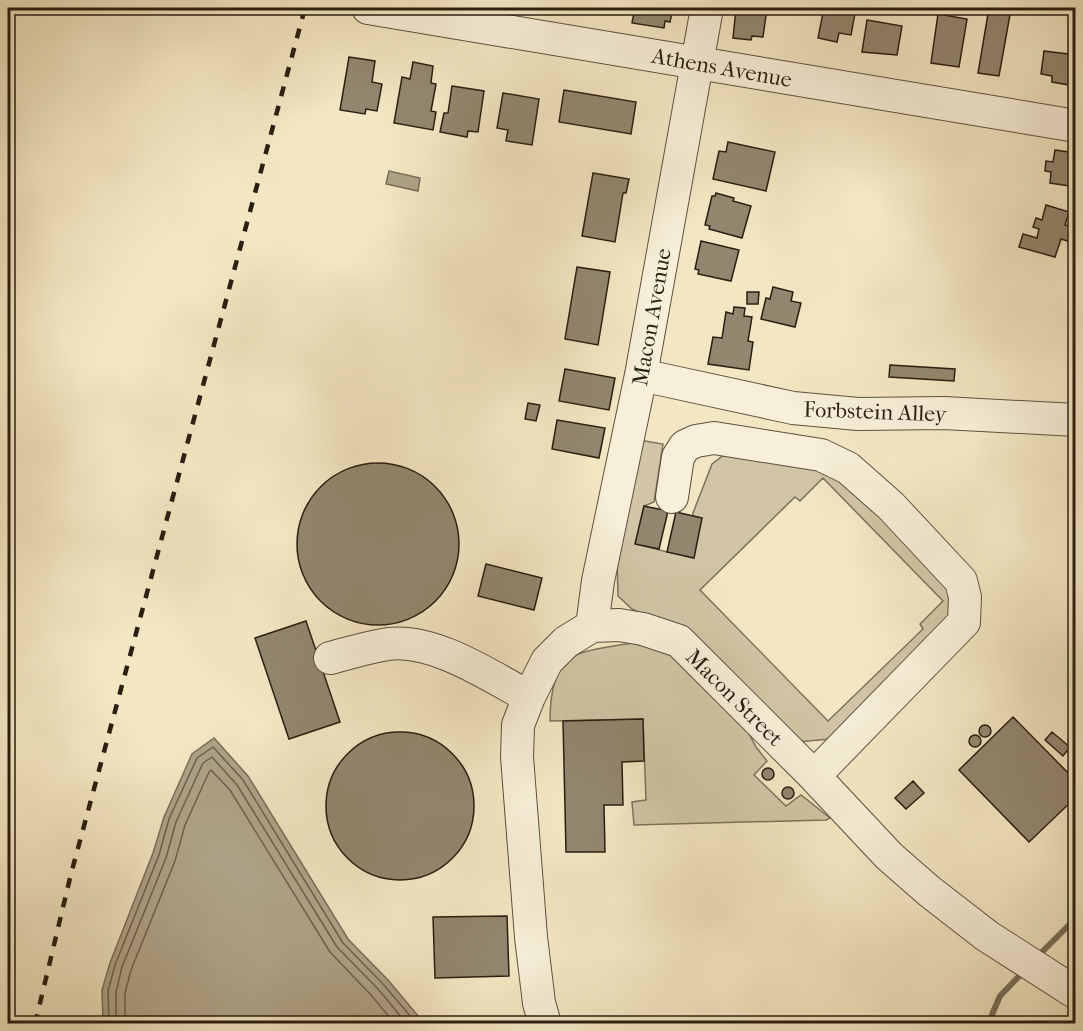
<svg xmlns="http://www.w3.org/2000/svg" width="1083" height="1031" viewBox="0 0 1083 1031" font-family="'IM FELL French Canon',serif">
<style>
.green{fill:#d1c5a5;stroke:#7d725c;stroke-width:1.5;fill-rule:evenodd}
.water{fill:#aea387;stroke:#796e58;stroke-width:1.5}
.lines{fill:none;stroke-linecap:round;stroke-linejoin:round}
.shore{stroke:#6c604c;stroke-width:1.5}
.stream{stroke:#796e58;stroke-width:6}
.building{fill:#92876e;stroke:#291e12;stroke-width:1.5}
.minor-casing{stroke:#5c503e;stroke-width:34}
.minor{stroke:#f7efd8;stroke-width:32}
.rail{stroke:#291e12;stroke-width:4.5;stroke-dasharray:10 10;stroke-linecap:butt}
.labels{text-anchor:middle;stroke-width:4.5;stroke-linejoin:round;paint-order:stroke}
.street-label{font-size:22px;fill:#291e12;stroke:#f7efd8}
</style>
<rect width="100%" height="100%" fill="#f3e7c3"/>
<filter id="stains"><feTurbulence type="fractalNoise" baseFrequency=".00333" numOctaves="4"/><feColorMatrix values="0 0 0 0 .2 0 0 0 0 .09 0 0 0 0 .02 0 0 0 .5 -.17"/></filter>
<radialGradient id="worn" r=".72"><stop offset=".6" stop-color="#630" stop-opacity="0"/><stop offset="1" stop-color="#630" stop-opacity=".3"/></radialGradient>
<!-- green -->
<path class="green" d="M639 440 663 444 654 502 644 506 636 544 667 552 702 518 693 516V513L712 464 729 451 836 472 949 580 951 621 830 739 797 742 672 628 632 609 618 596 617 560ZM823 478 943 601 920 624 923 629 828 721 700 590 795 497 800 501Z
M632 643 665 651 701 679 745 726 756 747 767 761 754 775 786 806 801 795 830 818 826 820 634 825 632 802 646 800 643 719 550 721C550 696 553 663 581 653 596 648 615 646 632 643Z"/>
<!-- water -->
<path class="water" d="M389 171 420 178 418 191 386 184Z
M214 738 248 776 348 939 388 980 424 1023H103L102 990 110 963 153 853 164 817 192 754Z"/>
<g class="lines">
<!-- shore -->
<path class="shore" d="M109 1024 108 991 115 965 159 855 169 819 197 758 213 747 243 780 343 943 383 984 417 1024
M116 1024V992L122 967 166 858 176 822 203 763 212 757 237 785 337 947 378 989 407 1024
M125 1024V993L131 970 175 861 185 825 209 772 211 770 230 790 330 952 371 995 395 1024"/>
<!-- stream -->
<path class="stream" d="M1036 958 1076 918
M988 1024 1000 996 1025 970"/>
</g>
<!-- building -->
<path class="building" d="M635 8H673L670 22 665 21 664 28 632 23Z
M736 8H767L763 37 752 36 751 40 733 38Z
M824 8H856L851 35 839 33 837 42 818 38Z
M989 8 1011 9 999 76 978 73Z
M938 14 967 19 959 67 931 63Z
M867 20 902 26 897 55 862 52Z
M1044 51 1076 55 1075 86 1052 82V76L1041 74Z
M349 57 375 61 372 82 382 84 377 111 366 109 365 114 340 110Z
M413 62 433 66 431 83 436 84 431 111 436 112 433 130 394 123 402 77 410 79Z
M452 86 484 91 478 132 468 131 467 137 440 132 444 113H448Z
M564 90 636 102 631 134 559 122Z
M503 93 539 99 532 145 506 141 508 130 497 128Z
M728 142 775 152 766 191 713 179 719 151 726 152Z
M1055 150 1076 153V187L1050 183 1051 172 1045 171 1046 161 1053 162Z
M593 173 629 179 626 193H623L615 242 582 236Z
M716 193 734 198 733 201 751 206 742 238 709 229 710 226 705 225 712 196H715Z
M1046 205 1069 212 1065 225 1075 228 1071 242 1061 239 1055 257 1019 247 1023 234 1037 238 1039 229 1033 227 1036 218 1042 220Z
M701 241 739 250 731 281 698 274 699 270 695 269Z
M577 267 610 272 598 345 565 339Z
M773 287 793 292 791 301 801 303 795 327 761 319 766 298 770 299Z
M747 292H759L758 304H747Z
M734 307 745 308 744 316 752 317 748 341 753 342 749 370 708 364 713 337 722 338 726 312 733 314Z
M890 365 955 369 954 381 889 377Z
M565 369 615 378 609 410 559 401Z
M528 403 540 405 536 421 525 419Z
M557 420 605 428 599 458 552 449Z
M297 544a81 81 0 1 1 162 0a81 81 0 1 1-162 0Z
M644 506 668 511 659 549 635 544Z
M676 512 702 518 694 558 667 552Z
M486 564 542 578 534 610 478 596Z
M306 621 340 722 289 739 255 638Z
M1013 717 1076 781V797L1029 842 959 770Z
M643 719 644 761 622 762 623 805H604L605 852H566L563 721Z
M979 731a6 6 0 1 1 12 0a6 6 0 1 1-12 0Z
M1052 732 1070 747 1063 756 1045 740Z
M326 806a74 74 0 1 1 148 0a74 74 0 1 1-148 0Z
M969 741a6 6 0 1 1 12 0a6 6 0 1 1-12 0Z
M762 774a6 6 0 1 1 12 0a6 6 0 1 1-12 0Z
M913 781 924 793 906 809 895 798Z
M782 793a6 6 0 1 1 12 0a6 6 0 1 1-12 0Z
M507 916 509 976 435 978 433 917Z"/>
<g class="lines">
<defs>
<path id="minor" d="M368 8 1076 126
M641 375 793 408 858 414 944 413 1076 420
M672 497 678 457 685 446 696 441 714 438 821 455 848 468 891 506 961 581 965 597 964 622 814 776
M592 626 598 581 641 375 707 8
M330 658C349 653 369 647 388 644 434 638 490 676 529 697
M545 1024 539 1003 531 937 517 757 518 725 529 697 547 661 566 642 592 626 619 625 643 629 679 641 814 776 889 856 929 891 987 936 1076 993"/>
</defs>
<!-- minor casing -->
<use href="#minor" class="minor-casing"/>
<!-- minor -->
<use href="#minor" class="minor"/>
<!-- rail -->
<path class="rail" d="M35 1024 71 874 305 8"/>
</g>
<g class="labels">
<!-- street labels -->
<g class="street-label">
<text transform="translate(722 67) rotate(10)" y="8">Athens Avenue</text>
<text transform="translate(651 317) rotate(-80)" y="8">Macon Avenue</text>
<text transform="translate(875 411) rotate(2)" y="8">Forbstein Alley</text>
<text transform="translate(735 697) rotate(45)" y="8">Macon Street</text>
</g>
</g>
<!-- margin -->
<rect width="1083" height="1031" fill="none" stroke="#f3e7c3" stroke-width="30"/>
<rect x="9" y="9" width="1065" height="1013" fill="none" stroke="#291e12" stroke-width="3"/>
<rect x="15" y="15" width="1053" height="1001" fill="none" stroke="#291e12" stroke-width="1.5"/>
<rect width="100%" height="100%" filter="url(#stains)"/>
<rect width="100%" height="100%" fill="url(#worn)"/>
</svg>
